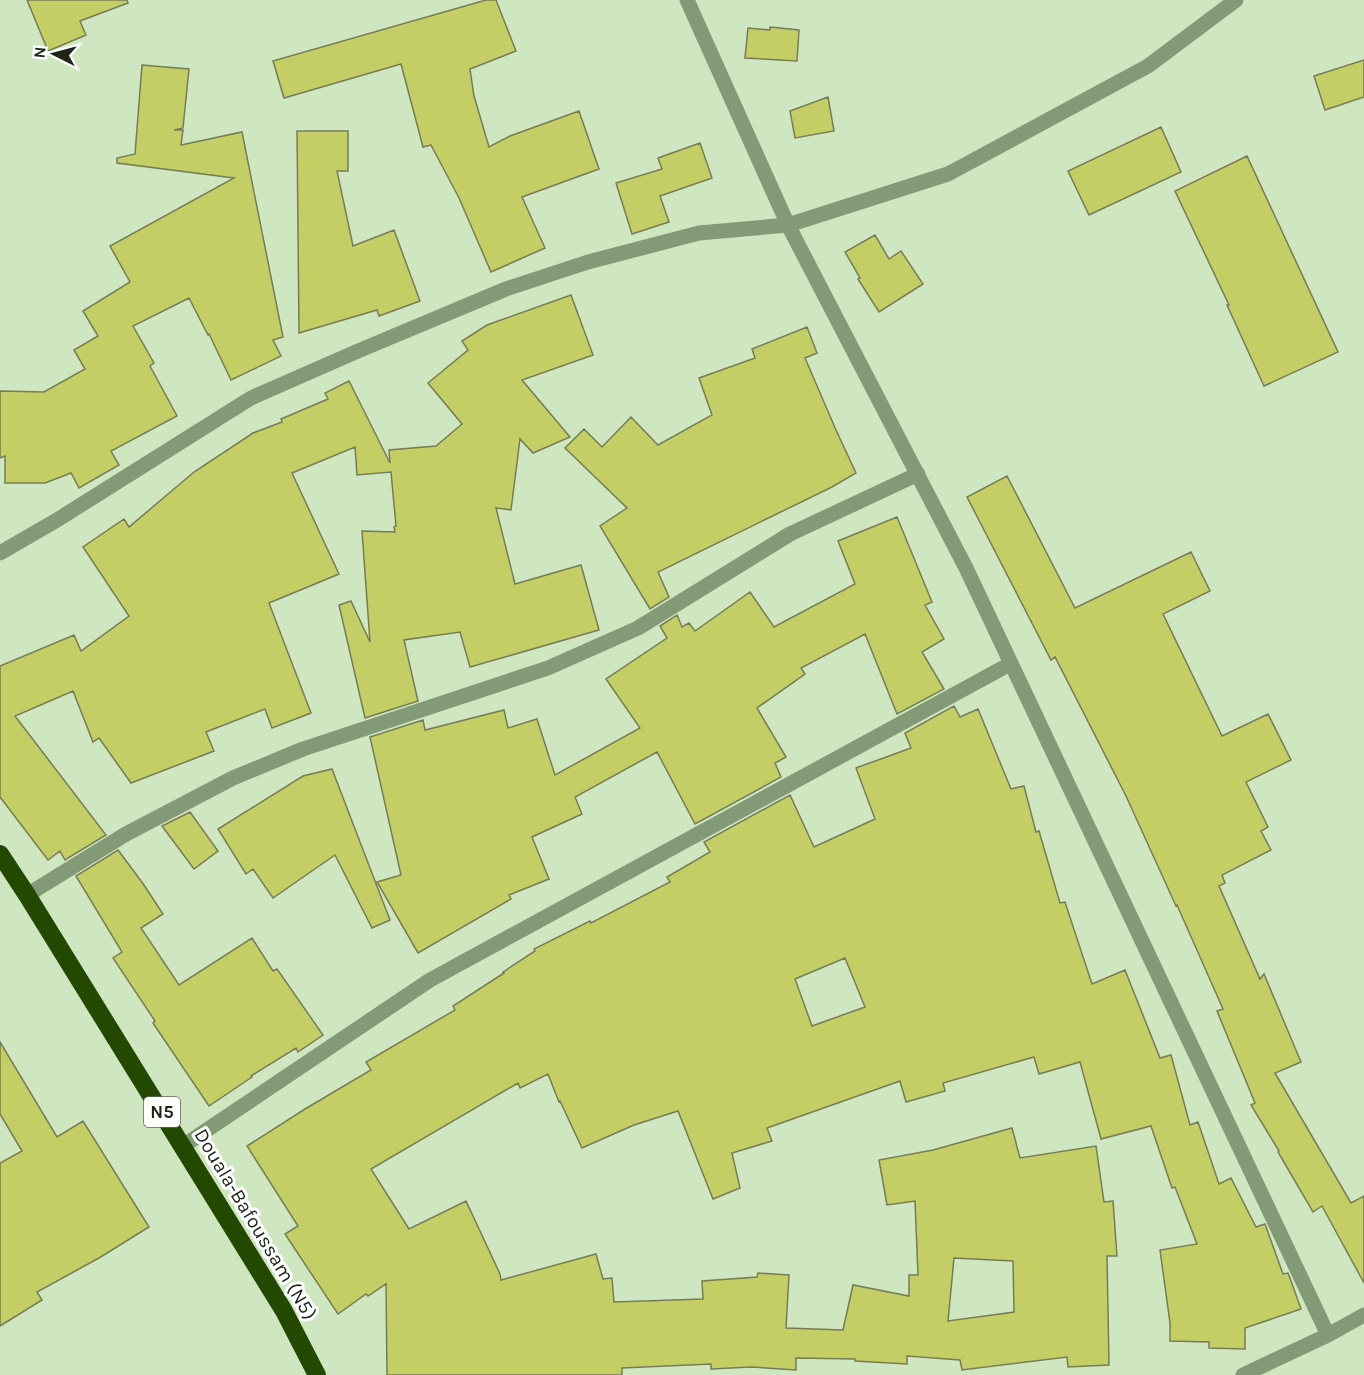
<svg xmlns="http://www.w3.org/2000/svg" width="1364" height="1375" viewBox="0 0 1364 1375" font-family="Karla,sans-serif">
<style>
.building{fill:#c3ce64;stroke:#777c56;stroke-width:1.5;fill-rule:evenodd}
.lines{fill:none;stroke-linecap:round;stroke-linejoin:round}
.minor{stroke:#829a75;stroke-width:15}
.highway{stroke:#234900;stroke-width:18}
.labels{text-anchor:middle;stroke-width:6;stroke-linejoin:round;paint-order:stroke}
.shield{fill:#fff;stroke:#61675d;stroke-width:1.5}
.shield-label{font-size:18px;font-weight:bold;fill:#1d2618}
.street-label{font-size:20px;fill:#1d2618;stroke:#fff}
</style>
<rect width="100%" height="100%" fill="#cee7c1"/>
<!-- building -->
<path class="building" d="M27 0H127L128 3 80 21 86 35 48 51Z
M486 0H496L516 51 470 69 474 96 489 147 510 136 579 111 599 169 522 197 545 248 491 272 459 198 431 145 423 147 401 64 284 98 273 61Z
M770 27 799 30 797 61 745 58 748 28 770 30Z
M1364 60V97L1325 110 1314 76Z
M142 65 189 69 183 128 174 130H183L181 145 242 132 283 337 273 340 281 356 231 380 209 334 208 335 189 298 133 326 154 363 150 366 177 416 111 451 119 465 79 488 71 473 45 483H5V456L0 458V391L44 392 85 369 74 350 98 336 83 311 130 282 110 246 234 178 117 163V158L135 154Z
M828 97 834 131 795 138 790 111Z
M1161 127 1181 172 1089 215 1068 171Z
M297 131H348V171H337L353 246 394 230 420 301 379 316 377 310 299 333Z
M700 143 712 178 660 196 669 222 632 234 616 183 662 169 658 158Z
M1247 156 1338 352 1264 386 1227 305H1229L1175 191Z
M875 235 889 259 901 251 923 284 879 312 858 279 860 278 845 252Z
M571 295 593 355 522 380 570 437 533 453 520 439 511 510 496 508 515 584 581 565 599 630 470 667 460 632 404 640 418 701 365 718 339 605 351 601 370 642 362 531 395 532 394 527 396 526 391 472 357 475 355 447 292 473 339 574 269 603 311 713 272 728 265 709 206 732 214 751 131 783 99 738 93 742 73 691 15 716 106 835 65 860 60 851 48 860 0 797V666L74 635 81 651 129 616 83 547 124 519 129 527 194 472 253 433 282 422 281 419 328 399 325 393 349 381 390 463 389 450 436 446 462 424 428 383 468 350 462 341 487 325Z
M807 327 817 353 805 358 836 430 856 473 832 487 658 572 669 597 650 609 600 526 627 508 565 448 584 429 602 447 631 417 658 445 712 415 699 378 755 358 752 349Z
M1007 476 1075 608 1191 552 1210 591 1163 614 1222 736 1268 714 1291 760 1246 782 1268 827 1261 831 1271 850 1222 875 1225 883 1219 886 1260 979 1264 974 1301 1062 1275 1073 1351 1203 1364 1196V1283L1322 1206 1313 1212 1278 1152 1279 1151 1251 1105 1255 1103 1217 1011 1223 1009 1177 905 1176 906 1126 796 1055 657 1051 660 967 497Z
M897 517 932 602 925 605 944 639 922 652 944 689 897 714 865 634 801 668 805 674 757 708 786 757 775 763 781 777 695 824 657 752 575 797 582 814 532 837 549 879 509 895 511 899 418 953 377 882 401 875 370 737 423 720 425 730 504 710 508 728 537 719 555 775 640 728 606 679 667 638 660 626 677 615 682 627 689 623 695 631 750 592 774 627 855 584 838 541Z
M954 706 960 717 978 709 1011 789 1024 786 1036 832 1039 831 1060 903 1065 902 1092 984 1125 970 1160 1058 1171 1055 1190 1125 1198 1122 1219 1184 1231 1178 1256 1227 1265 1224 1283 1274 1288 1273 1290 1278 1301 1309 1245 1328V1349L1209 1348V1342L1170 1341V1323L1160 1250 1197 1244 1175 1187 1172 1188 1151 1126 1101 1139 1080 1062 1039 1074 1034 1057 943 1083 945 1091 906 1102 900 1081 767 1128 772 1141 732 1153 740 1188 713 1199 678 1111 634 1125 582 1148 560 1101 559 1102 548 1074 520 1088 518 1083 371 1169 409 1229 466 1201 500 1274 501 1280 596 1254 603 1279 612 1278 614 1302 703 1299 702 1281 757 1277 758 1273 789 1275 786 1328 843 1330 853 1285 909 1296V1275H918L915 1201 887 1205 879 1160 933 1150 1012 1128 1020 1158 1096 1146 1104 1202 1113 1201 1117 1256H1107L1109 1365 1068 1367 1067 1357 962 1370 960 1360 907 1356V1364L855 1361V1359L796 1358V1370L752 1367 711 1369V1364L622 1368V1375H387L386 1284 368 1296 366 1294 338 1314 285 1234 298 1226 247 1146 305 1109 371 1070 366 1062 455 1010 453 1006 504 973 503 972 535 951 534 949 590 921 591 923 670 882 667 877 710 852 704 842 790 795 814 847 875 819 856 768 911 748 905 733ZM845 958 865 1007 812 1026 795 979ZM954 1258 1013 1261 1014 1312 948 1321Z
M332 769 390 920 372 928 335 855 273 898 253 869 246 874 218 829 303 776Z
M190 812 218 851 194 869 162 826Z
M118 850 144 885 163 914 141 928 179 985 252 938 273 971 277 969 323 1035 298 1052 296 1048 251 1076 252 1077 209 1106 153 1023 155 1021 113 958 122 952 76 876Z
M0 1042 57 1137 83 1121 149 1227 99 1258 37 1292 42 1300 0 1326V1163L22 1151 0 1114Z"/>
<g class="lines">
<!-- minor -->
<path class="minor" d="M687 0 788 225 966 568 1328 1335
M0 553 57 520 251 398 358 351 506 289 588 262 699 233 788 225 948 174 1148 66 1236 0
M27 895 126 834 233 778 303 749 548 668 638 628 790 534 918 474
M183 1146 430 980 1010 664
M1243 1375 1328 1335 1364 1315"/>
<!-- highway -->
<path class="highway" d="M0 854 27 895 284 1311 317 1375"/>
</g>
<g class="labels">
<!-- shield labels -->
<rect class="shield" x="144" y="1097" width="36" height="30" rx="4.5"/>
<g class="shield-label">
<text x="162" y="1118">N5</text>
</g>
<!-- street labels -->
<g class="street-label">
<text transform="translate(256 1224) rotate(59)" y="7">Douala-Bafoussam (N5)</text>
</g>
</g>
<!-- north arrow -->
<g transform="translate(54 54) rotate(276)" stroke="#ffffff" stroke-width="4.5" paint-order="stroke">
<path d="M0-4.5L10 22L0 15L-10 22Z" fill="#1d2618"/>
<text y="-9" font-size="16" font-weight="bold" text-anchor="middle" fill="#1d2618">N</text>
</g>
</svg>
